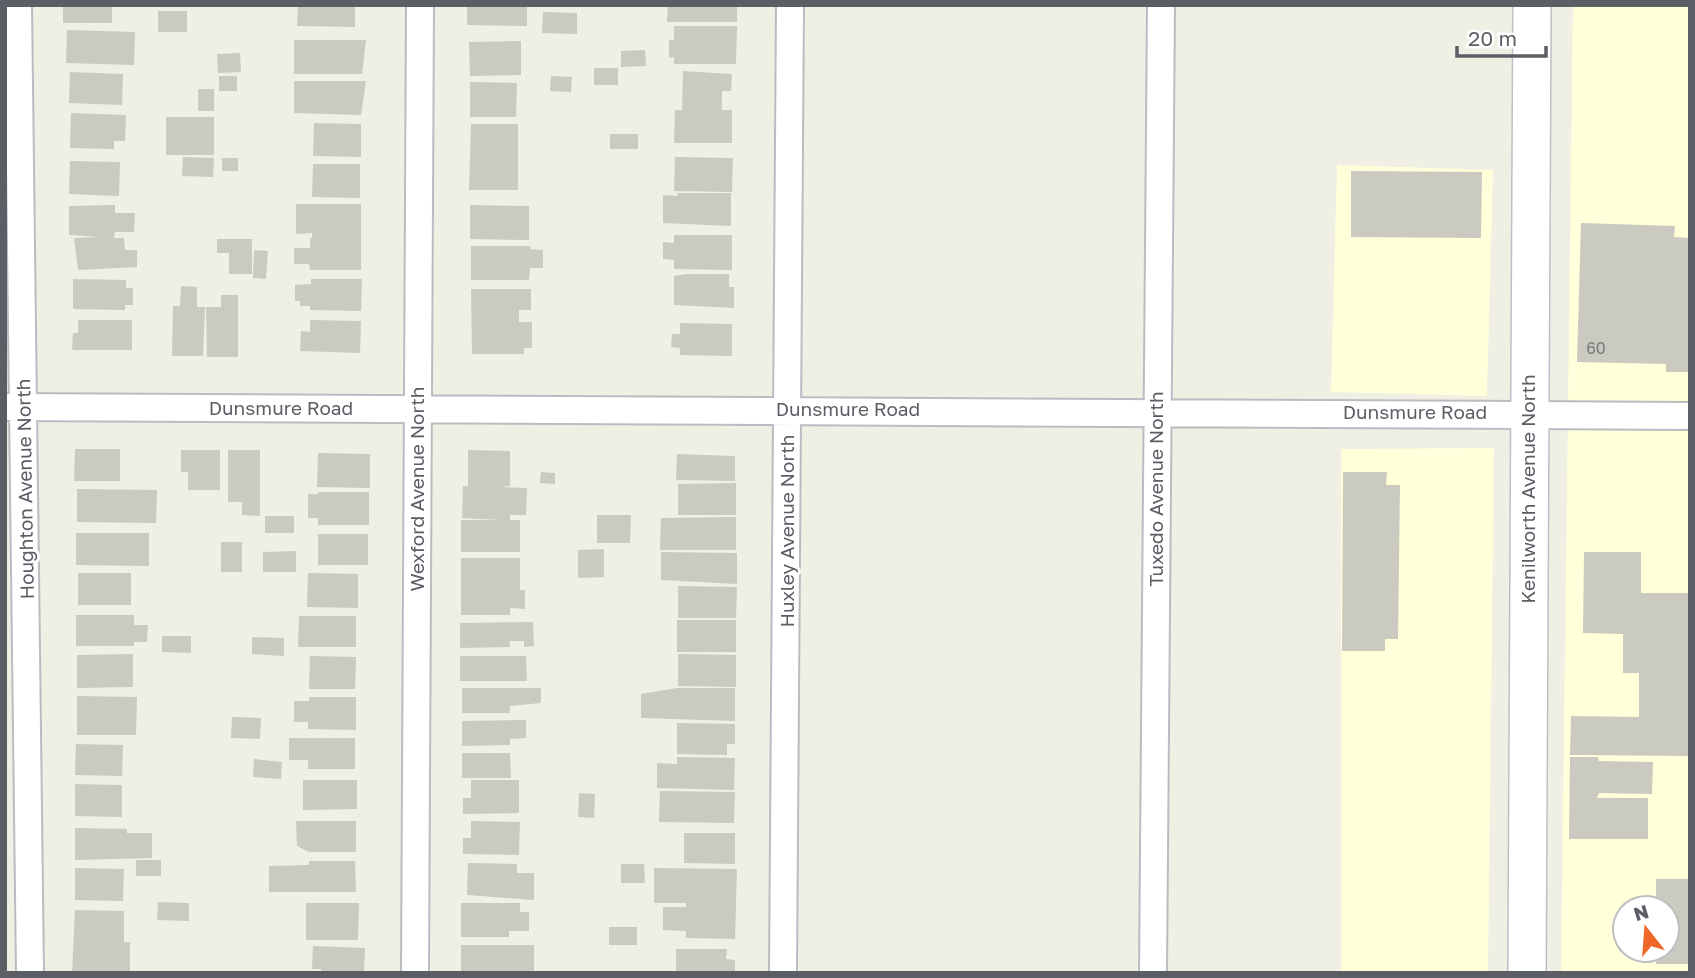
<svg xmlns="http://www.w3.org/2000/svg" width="1695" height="978" viewBox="0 0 1695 978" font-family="'Golos Text',sans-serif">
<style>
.commercial{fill:#ffffd9;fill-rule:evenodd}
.building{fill:#cacac0}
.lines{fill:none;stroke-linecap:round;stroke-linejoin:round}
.minor-casing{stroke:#bbbcc3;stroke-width:30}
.secondary-casing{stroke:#bebfc7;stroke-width:40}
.minor{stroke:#fff;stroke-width:26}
.secondary{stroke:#fff;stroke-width:37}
.labels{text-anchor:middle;stroke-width:6;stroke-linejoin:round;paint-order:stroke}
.number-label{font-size:16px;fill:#78797c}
.street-label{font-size:19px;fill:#5c5e65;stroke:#fff}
</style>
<rect width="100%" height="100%" fill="#efefe4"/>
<!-- commercial -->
<path class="commercial" d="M1573 5H1690V973H1561ZM1625 908H1667V950H1625Z
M1337 165 1493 170 1487 396 1331 392Z
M1494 448 1488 973H1341V449Z"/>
<!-- building -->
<path class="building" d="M63 5H112V23H63Z
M298 5H355V27L297 26Z
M467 5H527V26L467 25Z
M668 5H737V22H667Z
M158 11H187V32H158Z
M543 12 577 13V34L542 33Z
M674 26H737L736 64H674V57L669 58V40H674Z
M67 30 135 32 134 65 66 63Z
M294 40H366L362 74H294Z
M521 41V75L470 76 469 42Z
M645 50 646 66 621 67V51Z
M240 53 241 72 218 73 217 54Z
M594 68H618V85H594Z
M683 71 732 74 731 91H722V110H732V143H674L675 110H682Z
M70 72 123 74 122 105 69 103Z
M219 76H237V91H219Z
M551 76 572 77 571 92 550 91Z
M294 81H366L361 115 294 113Z
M470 82 517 83 516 117H470Z
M198 89H214V111H198Z
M71 113 126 115 125 141H114V149L70 148Z
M166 117H214V155H166Z
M314 123 361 124V157L313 156Z
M471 124H518V190H469Z
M610 134H638V149H610Z
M183 157 214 158 213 177 182 176Z
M675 157 733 158 732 192 674 191Z
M222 158H238V171H222Z
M70 161 120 162 119 196 69 194Z
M313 164H360V198L312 197Z
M1351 171 1482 172 1481 238 1351 237Z
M677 193H731V226L663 223V195L678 196Z
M296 204H361V270H310L309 264H294V248H310V238H312V233L296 234Z
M115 205V213H135L134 232H115L114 238H124L125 250H137V267L78 270 74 238 99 237 69 235V206Z
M470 205 529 206V240L470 239Z
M1581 223 1675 226 1674 237 1690 238V372H1666V364L1577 362Z
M674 235H732V270L674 269V260L663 259V242L674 243Z
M217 239H252V274H229V253H217Z
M471 246H530V249L543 250V268H530L529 280H471Z
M254 250 268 251 266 279 253 278Z
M687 274H729V287H734V308L674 305V276Z
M73 279 126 280V288H133V305H125V310L73 309Z
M311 279H362L361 311 310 310V306H300V301H295V285L311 284Z
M181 286 197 287V307H205L203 356H172L173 306H180Z
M471 289H531V310H519V322H532V348H524V354H472Z
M221 295H238V357H207L206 307H221Z
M78 320H132V350H72L73 333H78Z
M310 320 361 321 360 353 300 351 301 331 310 332Z
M680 323 732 324V356L680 355V348L671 347 672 334H680Z
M75 449H120V481H74Z
M181 450H220V490H188V472H181Z
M228 450H260V516L242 515V502H228Z
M468 450 510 451V486L500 487 527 488 526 515H510V520H520V552H461V520H500L462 518 463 486H468Z
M318 453 370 454V488L317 487Z
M677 454 735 456V481L676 480Z
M541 472 555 473V484L540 483Z
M1343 472H1387L1386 485H1400L1398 639H1385V651H1342Z
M736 483V515H678V484Z
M77 489 157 490 156 523 77 522Z
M318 492H369V525H318V518H308V494H318Z
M597 515H631L630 543H597Z
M265 516H294V533H265Z
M736 517V550H660L661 518Z
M76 533H149V566L76 565Z
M318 534H368V565H318Z
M221 542H242V572H221Z
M604 549V577L578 578V550Z
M296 551V572H263V552Z
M661 552 737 553V584L661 580Z
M1584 552H1641V593H1690V756L1570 755 1571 716 1639 717V673H1623V634L1583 633Z
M461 558H520V590H525V609L510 608V615H461Z
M78 573H131V605H78Z
M308 573 358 574V608L307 607Z
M678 586 737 587 736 618H678Z
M76 615H134V625H148L147 642H134V646H76Z
M299 616H356V647H298Z
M677 620H736V652H677Z
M533 622 534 646 524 647V641H510V647L460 648V623Z
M162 636H191V653L162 652Z
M252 637 284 638V656L252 654Z
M133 654V687L77 688V655Z
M678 654 736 655V687L678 686Z
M310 656 356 657 355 689H309Z
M460 656H526L527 681H460Z
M462 688H541V703L510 706V713H462Z
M735 688V721L641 718V694L677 688Z
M77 696 137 697 136 735H77Z
M309 697H356V730L308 729V722H294V701H309Z
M232 717 261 718 260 739 231 738Z
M526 720V738L510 739V745L462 746V721Z
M677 723 735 724V744H727V755L677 754Z
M289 738H355V769H308V760H289Z
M76 744 123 745 122 776 75 775Z
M462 753H510L511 778H462Z
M677 757 735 758 734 790 657 788V763L677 764Z
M1570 757H1598L1599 761 1653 762 1652 794 1599 793 1597 798H1648V839H1569Z
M254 759 282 762 281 779 253 777Z
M303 780H357V809L303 810Z
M471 780H519V813L463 814V798H471Z
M75 784 122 785V817L75 816Z
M660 791 735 792 734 823 659 822Z
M579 793 595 794 594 818 578 817Z
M296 821H356V852H309L297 846Z
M471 821 520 822 519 855 463 854V838H471Z
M75 828 127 829V833H152V858L75 860Z
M684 833H735V864L684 863Z
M136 860H161V876H136Z
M309 861H355L356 892H269V866L309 865Z
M468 863 517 864V873H534V900L467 895Z
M621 864H644L645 883H621Z
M75 868 124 869 123 901 75 900Z
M654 868 737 869 735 939 686 938V931L663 930V907H686V903H654Z
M1656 879H1690V964H1656V950H1667V908H1656Z
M158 902 189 903V921L157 920Z
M306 903H359L358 940H306Z
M461 903H520V912H529V931H509V937H461Z
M75 910 124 911V942H130V973H72Z
M609 927H637V945H609Z
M461 945H534V973H461Z
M313 946 365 948 364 973H321V969H312Z
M676 949H727L726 959 735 960V973H676Z"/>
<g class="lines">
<defs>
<path id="minor" d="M18 5 30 973
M5 407 1690 416
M415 973 420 5
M783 973 790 5
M1153 973 1161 5"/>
<path id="secondary" d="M1527 973 1532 5"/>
</defs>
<!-- minor casing -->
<use href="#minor" class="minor-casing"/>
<!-- secondary casing -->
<use href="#secondary" class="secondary-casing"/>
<!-- minor -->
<use href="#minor" class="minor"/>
<!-- secondary -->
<use href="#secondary" class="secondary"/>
</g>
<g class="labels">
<!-- number labels -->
<g class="number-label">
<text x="1596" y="354">60</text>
</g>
<!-- street labels -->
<g class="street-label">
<text x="281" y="415">Dunsmure Road</text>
<text x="848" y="416">Dunsmure Road</text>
<text x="1415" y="419">Dunsmure Road</text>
<text transform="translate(25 489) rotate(-91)" y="7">Houghton Avenue North</text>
<text transform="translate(417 489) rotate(-90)" y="7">Wexford Avenue North</text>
<text transform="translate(1156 489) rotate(-90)" y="7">Tuxedo Avenue North</text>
<text transform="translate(1528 489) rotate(-90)" y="7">Kenilworth Avenue North</text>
<text transform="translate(787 531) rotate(-90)" y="7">Huxley Avenue North</text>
</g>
</g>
<!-- border -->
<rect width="1695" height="978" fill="none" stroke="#5c5e65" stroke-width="14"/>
<!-- north arrow -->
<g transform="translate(1646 929) rotate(343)"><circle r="33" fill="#ffffff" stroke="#bebfc1" stroke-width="2"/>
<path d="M0-5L12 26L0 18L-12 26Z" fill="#ef682a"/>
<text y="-10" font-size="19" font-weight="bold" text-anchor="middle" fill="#5c5e65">N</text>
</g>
<!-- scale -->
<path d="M1457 46v10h89v-10" fill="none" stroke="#5c5e65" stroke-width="3.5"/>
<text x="1468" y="46" font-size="21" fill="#5c5e65" stroke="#ffffff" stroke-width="5" paint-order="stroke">20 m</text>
</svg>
